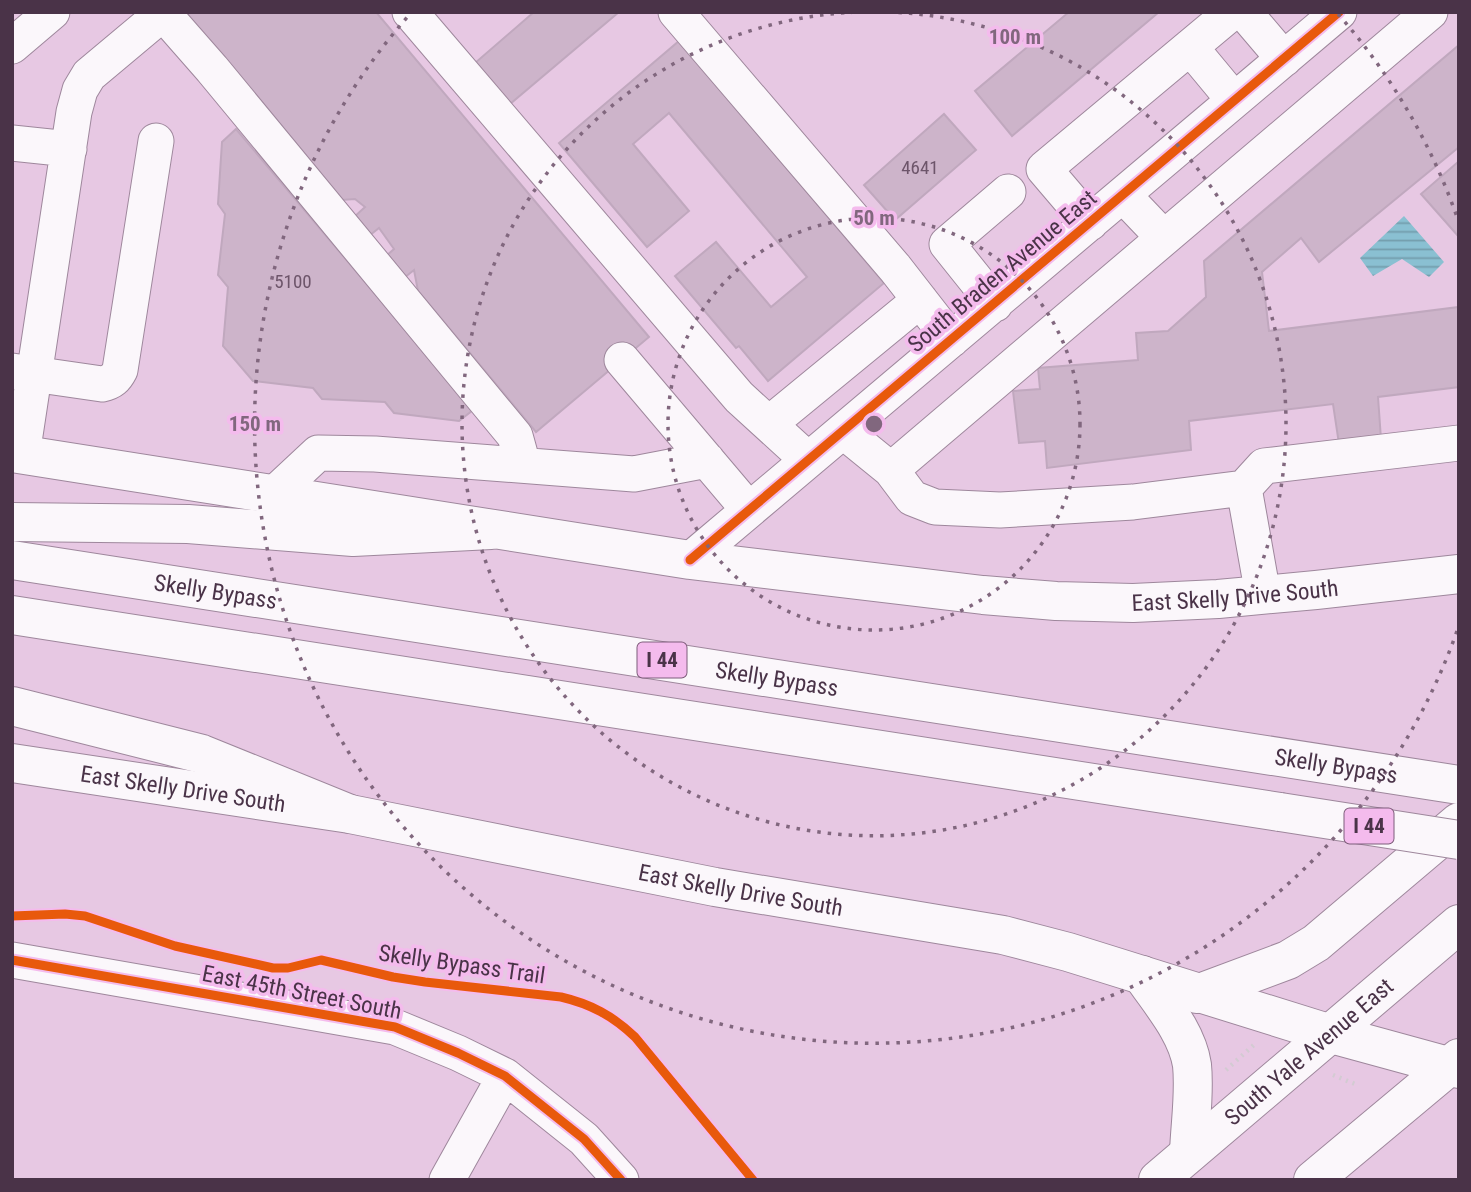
<svg xmlns="http://www.w3.org/2000/svg" width="1471" height="1192" viewBox="0 0 1471 1192" font-family="'Roboto Condensed',sans-serif">
<style>
.water{fill:url(#water-rules)}
.building{fill:#cdb4ca;stroke:#c0a8be;stroke-width:2}
.lines{fill:none;stroke-linecap:round;stroke-linejoin:round}
.minor-casing{stroke:#9e879c;stroke-width:37}
.major-casing{stroke:#9e879c;stroke-width:40}
.highway-casing{stroke:#9e879c;stroke-width:40}
.path{stroke:#d3cbd2;stroke-width:4.5;stroke-dasharray:2 5;stroke-linecap:butt}
.minor{stroke:#fbf7fb;stroke-width:35}
.major{stroke:#fbf7fb;stroke-width:38}
.highway{stroke:#fbf7fb;stroke-width:38}
.highway-bridge-casing{stroke:#9e879c;stroke-width:40;stroke-linecap:butt}
.highway-bridge{stroke:#fbf7fb;stroke-width:38}
.cycleway-casing{stroke:#f4bbed;stroke-width:13}
.cycleway{stroke:#e8590c;stroke-width:9}
.ring{fill:none;stroke:#81677e;stroke-width:3.5;stroke-dasharray:3.5 7}
.labels{text-anchor:middle;stroke-width:7;stroke-linejoin:round;paint-order:stroke}
.number-label{font-size:19px;fill:#6d556a}
.shield{fill:#f4bbed;stroke:#7d5c7a;stroke-width:2}
.shield-label{font-size:21px;font-weight:bold;fill:#4a3348}
.street-label{font-size:23px;fill:#4a3348;stroke:#f4bbed}
.centre{fill:#81677e;stroke:#f4bbed;stroke-width:3.5}
.ring-label{font-size:21px;text-anchor:middle;font-weight:bold;fill:#81677e;stroke:#f4bbed;stroke-width:7;stroke-linejoin:round;paint-order:stroke}
</style>
<defs>
<pattern id="water-rules" width="6" height="5" patternUnits="userSpaceOnUse" patternTransform="scale(1.75)"><rect width="6" height="5" fill="#8ac0d2"/><path d="M0 2.5h6" fill="none" stroke="#739dac"/></pattern>
</defs>
<rect width="100%" height="100%" fill="#e7c8e3"/>
<!-- water -->
<path class="water" d="M1404 216 1444 262 1429 277 1402 259 1373 276 1360 258Z"/>
<!-- building -->
<path class="building" d="M185 12H376L649 337 536 432 418 291 414 270 404 278 385 257 394 249 379 228 369 236 353 218 365 207 355 199 341 200Z
M534 12H619L510 104 475 63Z
M1069 12H1159L1012 136 975 91Z
M679 41 884 283 768 381 739 346 736 348 675 276 716 242 771 307 807 277 669 113 633 144 689 211 647 247 559 143Z
M1459 45V147L1319 262 1301 238 1262 272 1269 331 1459 307V387L1378 397 1381 439 1339 444 1333 404 1189 421 1191 450 1047 468 1045 441 1019 443 1013 391 1040 389 1038 368 1138 360 1136 333 1168 331 1206 297 1204 261Z
M944 114 976 150 895 220 864 185Z
M236 129 473 410 459 421 394 413 385 402 322 399 313 388 253 381 223 346 228 287 218 275 225 214 218 204 222 142Z
M1458 162H1459V237L1421 194Z"/>
<g class="lines">
<defs>
<path id="minor" d="M162 12 212 69 515 436 523 465
M410 12 739 397 808 460
M676 12 895 268 951 340
M1244 12 1284 59
M12 46 52 12
M1190 47 1234 100
M12 143 69 149
M1123 195 1164 238
M1090 223 1044 169 1232 12
M995 304 947 244 1008 192
M622 360 749 510
M12 371 102 384C112 382 116 378 120 370L156 141
M769 424 920 300
M843 431 891 470 912 498 935 507 1000 510 1133 502 1244 488 1264 466 1459 443
M22 455 74 112 80 90 89 75 163 13
M891 470 1430 12
M1244 488 1263 595
M273 495 318 453 375 454 634 474 707 460
M690 560 1339 12
M12 960 395 1027 458 1053 505 1076 584 1139 621 1180
M447 1180 505 1076"/>
<g id="major">
<path id="s1" d="M12 453 690 560 983 595 1056 601 1133 603 1218 599 1316 590 1459 574"/>
<path id="s2" d="M12 763 350 814 715 887 1003 935 1068 952 1331 1034 1459 1069"/>
<path d="M1142 975C1161 1003 1187 1032 1192 1065 1195 1094 1190 1124 1189 1153"/>
<path d="M1197 994 1288 960 1316 943 1459 822"/>
<path id="s3" d="M1158 1180 1459 924"/>
<path d="M1313 1180 1459 1058"/>
</g>
<g id="highway">
<path d="M12 522 188 524 353 537 491 530"/>
<path id="s4" d="M12 560 1459 785"/>
<path d="M12 615 1280 812"/>
<path d="M12 706 202 754 350 814"/>
</g>
</defs>
<!-- minor casing -->
<use href="#minor" class="minor-casing"/>
<!-- major casing -->
<use href="#major" class="major-casing"/>
<!-- highway casing -->
<use href="#highway" class="highway-casing"/>
<!-- path -->
<path class="path" d="M1226 1070 1256 1043
M1333 1075 1355 1084"/>
<!-- minor -->
<use href="#minor" class="minor"/>
<!-- major -->
<use href="#major" class="major"/>
<!-- highway -->
<use href="#highway" class="highway"/>
<defs>
<path id="highway-bridge" d="M1280 812 1459 840"/>
</defs>
<!-- highway-bridge casing -->
<use href="#highway-bridge" class="highway-bridge-casing"/>
<!-- highway-bridge -->
<use href="#highway-bridge" class="highway-bridge"/>
<defs>
<path id="cycleway" d="M690 560 1339 12
M12 916 65 914 85 916 175 946 273 968H288L321 960 393 977 425 982 561 997C591 1004 613 1016 635 1037L753 1180
M12 960 395 1027 458 1053 505 1076 584 1139 621 1180"/>
</defs>
<!-- cycleway casing -->
<use href="#cycleway" class="cycleway-casing"/>
<!-- cycleway -->
<use href="#cycleway" class="cycleway"/>
</g>
<!-- distance rings -->
<g class="ring">
<circle cx="874" cy="424" r="206"/>
<path d="M888 12A412 412 0 1 1 860 12"/>
<path d="M1457 631A619 619 0 1 1 410 14M1338 14A619 619 0 0 1 1457 217"/>
</g>
<g class="labels">
<!-- number labels -->
<g class="number-label">
<text x="920" y="174">4641</text>
<text x="293" y="288">5100</text>
</g>
<!-- shield labels -->
<g class="shield">
<rect x="637.5" y="642.5" width="49" height="35" rx="5"/>
<rect x="1344.5" y="808.5" width="49" height="35" rx="5"/>
</g>
<g class="shield-label">
<text x="662" y="667">I 44</text>
<text x="1369" y="833">I 44</text>
</g>
<!-- street labels -->
<g class="street-label">
<text transform="translate(1002 271) rotate(-40)" y="8">South Braden Avenue East</text>
<text dy="8" stroke="none"><textPath href="#s4" startOffset="206">Skelly Bypass</textPath></text>
<text dy="8" stroke="none"><textPath href="#s1" startOffset="1234">East Skelly Drive South</textPath></text>
<text dy="8" stroke="none"><textPath href="#s4" startOffset="774">Skelly Bypass</textPath></text>
<text dy="8" stroke="none"><textPath href="#s4" startOffset="1340">Skelly Bypass</textPath></text>
<text dy="8" stroke="none"><textPath href="#s2" startOffset="173">East Skelly Drive South</textPath></text>
<text dy="8" stroke="none"><textPath href="#s2" startOffset="740">East Skelly Drive South</textPath></text>
<text transform="translate(462 964) rotate(8)" y="8">Skelly Bypass Trail</text>
<text transform="translate(302 992) rotate(11)" y="8">East 45th Street South</text>
<text dy="8" stroke="none"><textPath href="#s3" startOffset="198">South Yale Avenue East</textPath></text>
</g>
</g>
<circle cx="874" cy="424" r="10" class="centre"/>
<g class="ring-label">
<text x="1015" y="44">100 m</text>
<text x="874" y="225">50 m</text>
<text x="255" y="431">150 m</text>
</g>
<!-- border -->
<rect width="1471" height="1192" fill="none" stroke="#4a3348" stroke-width="28"/>
</svg>
